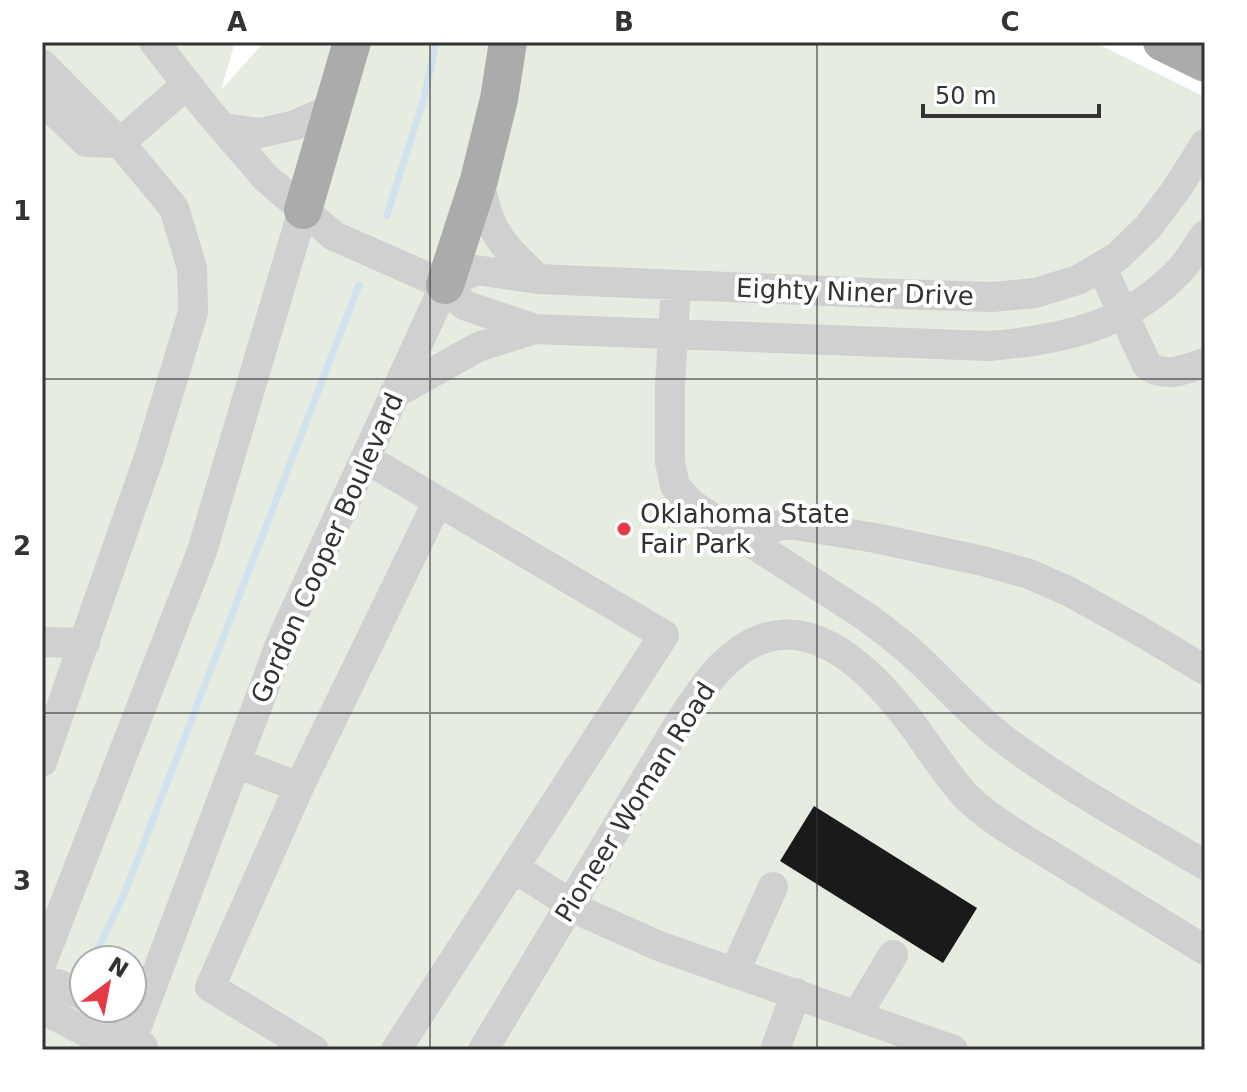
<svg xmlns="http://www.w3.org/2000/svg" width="1247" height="1092" viewBox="0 0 1247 1092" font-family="'DejaVu Sans',sans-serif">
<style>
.green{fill:#e6ecdf;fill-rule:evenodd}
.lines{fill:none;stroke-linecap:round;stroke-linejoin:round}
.stream{stroke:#cfe2ee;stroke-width:7}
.building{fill:#1a1a1a}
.minor{stroke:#d0d0d0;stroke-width:30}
.major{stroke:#ababab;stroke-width:38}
.grid{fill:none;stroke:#333;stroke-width:2;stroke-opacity:0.55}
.poi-dot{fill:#e63946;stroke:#fff;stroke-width:3}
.labels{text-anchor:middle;stroke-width:8;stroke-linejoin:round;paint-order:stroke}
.street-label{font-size:26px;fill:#333;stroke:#fff}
.poi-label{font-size:26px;fill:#333;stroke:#fff;text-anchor:start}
.neatline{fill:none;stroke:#333;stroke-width:3}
.grid-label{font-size:26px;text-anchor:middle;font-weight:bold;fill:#333}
</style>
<rect width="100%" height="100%" fill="#fff"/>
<!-- green -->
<path class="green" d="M42 42H235L221 90 264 42H1094L1205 97V1050H42ZM84 960H132V1008H84Z"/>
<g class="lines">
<!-- stream -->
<path class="stream" d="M387 215 424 98 436 42
M97 951 125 892 359 285"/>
</g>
<!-- building -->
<path class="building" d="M814 806 977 908 943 963 780 861Z"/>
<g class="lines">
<!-- minor -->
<path class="minor" d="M154 42 209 112 266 178 334 236 445 285 464 305 535 329 989 346C1062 340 1128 326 1180 270 1190 260 1197 246 1205 235
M42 64 120 143 174 208 192 268 193 312 149 457 42 762
M42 100 86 142 120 143 187 84
M223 128 260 133 295 125 331 109
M479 180C489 232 500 243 538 279
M1101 266 1147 365C1165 379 1186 369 1205 363
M445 285 476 270 538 279 897 294 992 297 1035 293 1078 280 1117 257 1148 227 1176 190 1205 144
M676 285 670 387V462L675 486 691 504 865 616C881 628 898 640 913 654 943 681 970 713 1002 738 1065 786 1137 825 1205 865
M394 394 478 347 535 329
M365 458 664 635 396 1050
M755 545 765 532 779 525H795L875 538 983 561 1029 574 1068 591 1140 631 1205 670
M42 642 85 643
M236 763 299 787 210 987 314 1050
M299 787 438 501
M514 868 587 914 659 946 953 1050
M42 962 202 551 303 210
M734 973 773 887
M42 992 58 984 84 996
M107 1008 113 1011 132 1040 143 1047
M42 1009 100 1039 132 1040
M857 1015 893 955
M128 1050 283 637 445 285
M483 1050 683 717C698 696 712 672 733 656 800 600 867 665 909 720 927 744 943 770 963 793 977 808 994 820 1011 831L1205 950
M775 1050 796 993"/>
<!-- major -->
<path class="major" d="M1162 42 1205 63
M303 210 352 42
M445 285 479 180 499 99 508 42"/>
</g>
<!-- grid -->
<path class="grid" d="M430 42V1050M817 42V1050M42 379H1205M42 713H1205"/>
<!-- markers -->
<circle class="poi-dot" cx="624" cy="529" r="8"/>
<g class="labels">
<!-- street labels -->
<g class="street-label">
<text transform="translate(855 292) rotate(2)" y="9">Eighty Niner Drive</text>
<text transform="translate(327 548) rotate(-66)" y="9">Gordon Cooper Boulevard</text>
<text transform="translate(635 802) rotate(-58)" y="9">Pioneer Woman Road</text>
</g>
<!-- poi labels -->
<g class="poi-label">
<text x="640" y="523">Oklahoma State<tspan x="640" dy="30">Fair Park</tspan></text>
</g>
</g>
<!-- border -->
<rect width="1247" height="1092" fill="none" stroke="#ffffff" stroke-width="88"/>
<!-- north arrow -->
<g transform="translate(108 984) rotate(32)"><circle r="38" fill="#ffffff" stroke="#adadad" stroke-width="2"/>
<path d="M0-6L14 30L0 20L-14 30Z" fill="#e63946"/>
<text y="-12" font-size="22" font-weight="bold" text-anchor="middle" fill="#333333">N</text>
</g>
<!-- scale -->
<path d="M923 104v12h176v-12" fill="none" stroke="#333333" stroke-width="4"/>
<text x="935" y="104" font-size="24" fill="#333333" stroke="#ffffff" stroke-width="6" paint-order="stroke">50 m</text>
<rect x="44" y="44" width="1159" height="1004" class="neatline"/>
<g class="grid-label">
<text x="237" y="31">A</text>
<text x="624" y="31">B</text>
<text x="1010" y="31">C</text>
<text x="22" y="220">1</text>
<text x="22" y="555">2</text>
<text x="22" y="890">3</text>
</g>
</svg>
